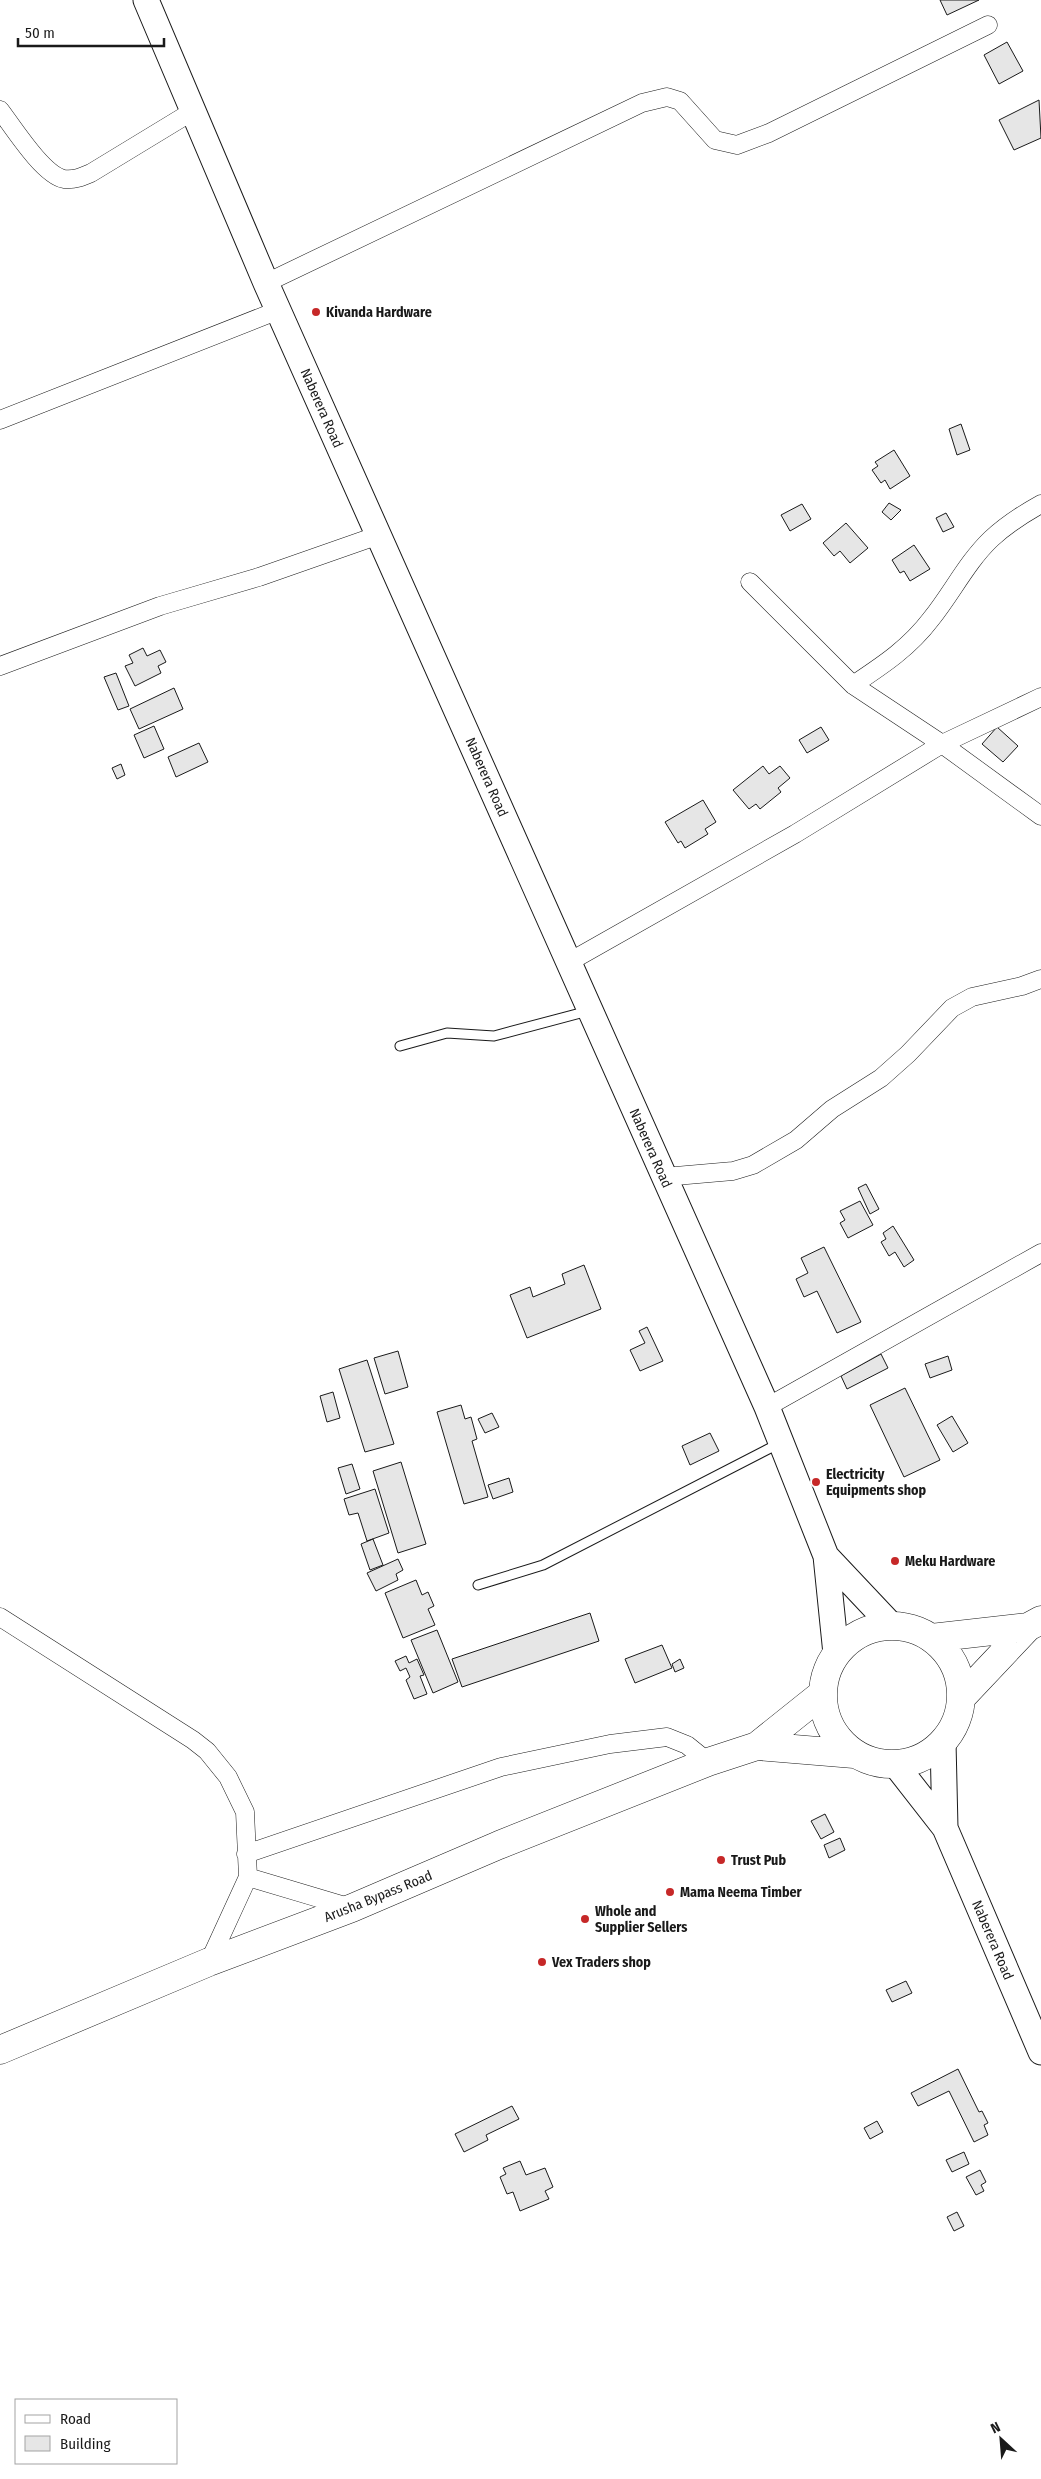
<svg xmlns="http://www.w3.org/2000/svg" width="1041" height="2479" viewBox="0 0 1041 2479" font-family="'Fira Sans Condensed',sans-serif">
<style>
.building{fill:#e6e6e6;stroke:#1a1a1a}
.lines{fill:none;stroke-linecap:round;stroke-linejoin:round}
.lane-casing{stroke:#1a1a1a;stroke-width:11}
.street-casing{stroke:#1a1a1a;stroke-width:19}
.secondary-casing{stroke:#1a1a1a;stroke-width:27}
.primary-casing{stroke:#1a1a1a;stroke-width:29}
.lane{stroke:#fff;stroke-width:9}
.street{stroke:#fff;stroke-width:18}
.secondary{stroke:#fff;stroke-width:25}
.primary{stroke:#fff;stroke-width:28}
.poi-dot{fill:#c62828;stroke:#fff;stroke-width:2}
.labels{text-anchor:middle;stroke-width:4;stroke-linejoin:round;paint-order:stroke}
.poi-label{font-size:14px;font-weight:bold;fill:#1a1a1a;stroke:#fff;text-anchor:start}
.street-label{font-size:14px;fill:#1a1a1a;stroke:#fff}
</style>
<rect width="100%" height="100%" fill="#fff"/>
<!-- building -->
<path class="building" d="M940 0H979L947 15Z
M1007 42 1023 71 999 84 984 55Z
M1039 100 1041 138 1014 150 999 120Z
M961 424 970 450 957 455 949 429Z
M894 450 910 476 890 489 885 480 881 483 872 470 878 466 875 462Z
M889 503 901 510 891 520 882 512Z
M802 504 811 519 790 531 781 515Z
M946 513 954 527 943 532 936 518Z
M846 523 868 548 850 563 840 551 834 556 823 543Z
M914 545 930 569 910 581 904 571 900 573 892 560Z
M143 648 147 656 160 650 166 662 158 666 161 673 135 686 125 666 133 663 129 655Z
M116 673 129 706 118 710 104 677Z
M174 688 183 709 139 729 130 709Z
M154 726 164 749 144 758 134 735Z
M821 727 829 740 807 753 799 740Z
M997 727 1018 746 1003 762 982 744Z
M199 743 208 762 176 777 168 757Z
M121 764 125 775 117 779 112 768Z
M763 766 769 774 780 766 790 778 778 788 781 792 760 809 756 804 749 809 733 790Z
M703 800 716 822 705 829 708 834 685 848 681 841 678 843 665 822Z
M866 1184 879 1209 870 1214 858 1188Z
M860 1201 873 1225 848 1238 840 1223 845 1220 840 1211Z
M893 1226 914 1260 904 1267 895 1252 889 1256 881 1242 886 1239 883 1233Z
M824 1247 861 1322 837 1333 817 1291 804 1297 796 1279 808 1273 801 1258Z
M584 1265 601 1309 527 1338 510 1295 530 1287 533 1297 565 1284 562 1274Z
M647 1327 663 1361 640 1371 630 1350 645 1343 639 1331Z
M398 1351 408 1387 385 1394 374 1358Z
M881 1354 888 1368 847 1389 841 1376Z
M948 1356 952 1370 930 1378 925 1364Z
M367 1360 394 1444 365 1452 339 1369Z
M905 1388 940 1460 904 1477 870 1405Z
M333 1392 340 1418 327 1422 320 1396Z
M461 1405 465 1419 471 1417 477 1439 472 1441 488 1497 464 1504 437 1412Z
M492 1413 499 1427 485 1433 478 1419Z
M952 1416 968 1443 953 1452 937 1425Z
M710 1433 719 1451 690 1465 682 1446Z
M401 1462 426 1544 398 1553 373 1471Z
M352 1464 360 1489 346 1494 338 1468Z
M509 1478 513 1492 493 1499 488 1485Z
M375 1489 389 1533 367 1541 358 1513 349 1515 344 1499Z
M373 1539 383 1565 370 1570 361 1544Z
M398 1559 403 1570 396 1574 398 1580 376 1591 367 1573Z
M416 1580 422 1595 428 1592 434 1606 428 1609 435 1625 403 1638 385 1593Z
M590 1613 599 1641 462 1687 452 1659Z
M437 1630 458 1682 433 1693 411 1640Z
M662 1645 672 1668 635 1683 625 1659Z
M406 1656 409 1663 417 1659 424 1675 420 1676 427 1694 414 1699 406 1680 410 1677 406 1668 400 1671 395 1661Z
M680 1659 684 1668 675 1672 672 1664Z
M825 1814 834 1832 821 1839 811 1821Z
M840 1838 845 1850 829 1858 824 1845Z
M906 1981 912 1993 892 2002 886 1990Z
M958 2069 979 2112 982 2111 988 2123 984 2125 988 2135 974 2142 949 2091 918 2106 911 2093Z
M512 2106 519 2119 486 2135 488 2140 464 2152 455 2134Z
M877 2121 883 2132 870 2139 864 2128Z
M964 2152 969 2164 952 2172 946 2160Z
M520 2161 526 2175 545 2168 553 2187 545 2191 549 2199 520 2211 513 2192 507 2194 500 2177 506 2174 503 2168Z
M980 2170 986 2182 981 2185 984 2191 976 2195 966 2177Z
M957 2212 964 2226 954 2231 947 2217Z"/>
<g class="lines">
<defs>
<path id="lane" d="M400 1046 447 1033 494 1036 588 1011
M478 1585 543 1565 780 1443"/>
<path id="street" d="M0 110C13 127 43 175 64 179 75 180 82 177 91 173L193 111
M266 283 642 103 667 97 680 101 715 140 737 145 769 133 988 25
M0 420 279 310
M750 582 853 685 942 744 1041 816
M0 666 160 606 259 577 379 535
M853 685C883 665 909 648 931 619 952 593 967 562 991 539 1006 525 1023 514 1041 504
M569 962 795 834 942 744 1041 697
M664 1177 733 1171 753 1165 796 1140 832 1109 881 1078 908 1054 952 1008 972 997 1022 986 1041 979
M767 1407 1041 1253
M0 1617 193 1740 207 1751 228 1777 245 1812 248 1877 209 1962
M246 1854 501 1767 610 1744 667 1737 687 1745 708 1762
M248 1877 352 1908"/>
<path id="secondary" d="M146 0 266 283 767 1407 826 1556 836 1654
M826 1556 892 1626
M943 1742 945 1828
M895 1764 945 1828 1041 2052"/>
<path id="primary" d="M823 1695a69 69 0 1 1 138 0a69 69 0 1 1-138 0Z
M931 1638 1028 1627
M961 1698 1028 1627 1041 1620
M757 1746 854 1754
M0 2050 209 1962 352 1908 499 1845 708 1762 757 1746 822 1694"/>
</defs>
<!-- lane casing -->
<use href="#lane" class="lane-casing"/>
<!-- street casing -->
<use href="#street" class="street-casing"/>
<!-- secondary casing -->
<use href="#secondary" class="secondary-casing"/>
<!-- primary casing -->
<use href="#primary" class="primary-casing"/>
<!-- lane -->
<use href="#lane" class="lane"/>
<!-- street -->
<use href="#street" class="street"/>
<!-- secondary -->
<use href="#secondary" class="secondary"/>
<!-- primary -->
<use href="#primary" class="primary"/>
</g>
<!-- markers -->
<g class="poi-dot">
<circle cx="316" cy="312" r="5"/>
<circle cx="816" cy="1482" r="5"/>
<circle cx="895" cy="1561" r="5"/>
<circle cx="721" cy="1860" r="5"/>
<circle cx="670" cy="1892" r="5"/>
<circle cx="585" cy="1919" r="5"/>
<circle cx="542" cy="1962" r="5"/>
</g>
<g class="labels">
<!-- poi labels -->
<g class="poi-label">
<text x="326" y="317">Kivanda Hardware</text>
<text x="826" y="1479">Electricity<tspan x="826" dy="16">Equipments shop</tspan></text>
<text x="905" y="1566">Meku Hardware</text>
<text x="731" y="1865">Trust Pub</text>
<text x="680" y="1897">Mama Neema Timber</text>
<text x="595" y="1916">Whole and<tspan x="595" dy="16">Supplier Sellers</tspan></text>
<text x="552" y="1967">Vex Traders shop</text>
</g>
<!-- street labels -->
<g class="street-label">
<text transform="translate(322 408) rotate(66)" y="5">Naberera Road</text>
<text transform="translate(487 777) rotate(66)" y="5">Naberera Road</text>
<text transform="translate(651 1148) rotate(66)" y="5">Naberera Road</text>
<text transform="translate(378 1896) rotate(-22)" y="5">Arusha Bypass Road</text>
<text transform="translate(993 1940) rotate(67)" y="5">Naberera Road</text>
</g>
</g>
<!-- legend -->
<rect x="15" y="2399" width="162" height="65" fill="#ffffff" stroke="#a3a3a3"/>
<rect x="25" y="2415" width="25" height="8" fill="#ffffff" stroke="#a3a3a3"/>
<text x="60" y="2424" font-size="15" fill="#1a1a1a">Road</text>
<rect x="25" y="2436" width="25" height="15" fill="#e6e6e6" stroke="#a3a3a3"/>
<text x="60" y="2449" font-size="15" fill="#1a1a1a">Building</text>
<!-- north arrow -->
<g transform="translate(1001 2439) rotate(334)" stroke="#ffffff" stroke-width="4" paint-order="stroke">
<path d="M0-4L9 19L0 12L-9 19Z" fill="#1a1a1a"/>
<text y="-8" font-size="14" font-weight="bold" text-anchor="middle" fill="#1a1a1a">N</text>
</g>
<!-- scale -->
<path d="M18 38v8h146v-8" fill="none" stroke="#1a1a1a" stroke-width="2.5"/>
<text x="25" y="38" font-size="15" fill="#1a1a1a" stroke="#ffffff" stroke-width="4" paint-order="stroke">50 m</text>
</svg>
